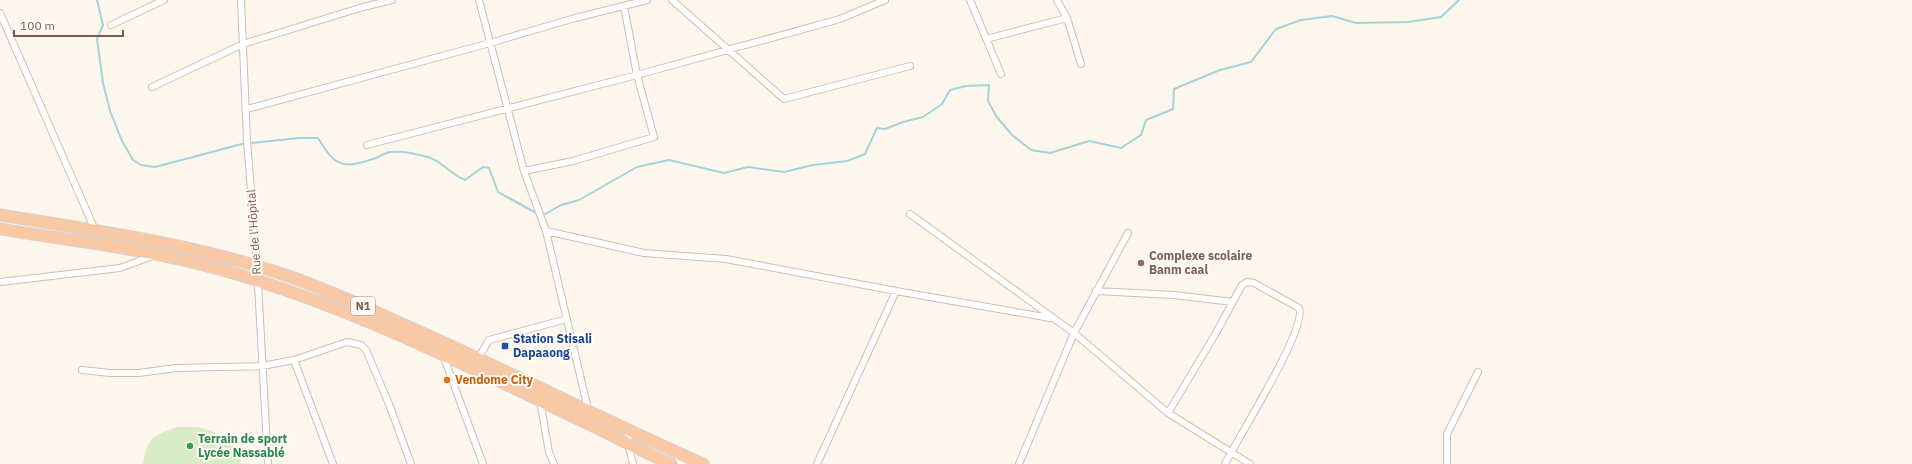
<svg xmlns="http://www.w3.org/2000/svg" width="1912" height="464" viewBox="0 0 1912 464" font-family="'IBM Plex Sans',sans-serif">
<style>
.green{fill:#d8ecc9}
.lines{fill:none;stroke-linecap:round;stroke-linejoin:round}
.stream{stroke:#a5d3da;stroke-width:2}
.minor-casing{stroke:#d1beb0;stroke-width:8}
.trunk-casing{stroke:#dad1cd;stroke-width:13}
.minor{stroke:#fff;stroke-width:6}
.trunk{stroke:#f9c8a4;stroke-width:11}
.education-dot{fill:#8d6e63;stroke:#fffaf3;stroke-width:1.5}
.transit-dot{fill:#1a4fb4;stroke:#fffaf3;stroke-width:1.5}
.food-dot{fill:#e8710a;stroke:#fffaf3;stroke-width:1.5}
.leisure-dot{fill:#2e9e5b;stroke:#fffaf3;stroke-width:1.5}
.labels{text-anchor:middle;stroke-width:4;stroke-linejoin:round;paint-order:stroke}
.shield{fill:#fffaf3;stroke:#a28b7f;stroke-width:1}
.shield-label{font-size:11px;font-weight:bold;fill:#7a5c4d}
.street-label{font-size:12px;fill:#7a5c4d;stroke:#fffaf3}
.education-label{font-size:12px;font-weight:bold;fill:#785e54;stroke:#fffaf3;text-anchor:start}
.transit-label{font-size:12px;font-weight:bold;fill:#164399;stroke:#fffaf3;text-anchor:start}
.food-label{font-size:12px;font-weight:bold;fill:#c56008;stroke:#fffaf3;text-anchor:start}
.leisure-label{font-size:12px;font-weight:bold;fill:#27864d;stroke:#fffaf3;text-anchor:start}
</style>
<rect width="100%" height="100%" fill="#fdf6ec"/>
<!-- green -->
<path class="green" d="M177 427C183 427 190 427 196 427 214 429 240 444 241 464H143C148 437 152 436 177 427Z"/>
<g class="lines">
<!-- stream -->
<path class="stream" d="M97 0 103 25 97 39 103 83 110 111 122 141 133 160 141 165 155 167 242 144 299 138H318C336 168 343 169 376 158 380 156 385 153 390 152 400 151 413 153 424 156 440 159 450 174 465 180L483 167 489 168 498 192 538 214
M542 216 561 205 579 200 637 167 655 163 669 160 724 173 748 167 784 172 813 165 847 161 865 154 877 128 885 129 903 122 923 117 942 104 950 90 966 86 989 85 988 101 996 116 1012 135 1031 150 1050 153 1089 141 1121 148 1141 135 1146 120 1173 109 1174 89 1220 70 1251 62 1276 29 1301 20 1332 16 1356 23 1408 22 1441 17 1459 0"/>
<defs>
<path id="minor" d="M241 0 247 140 257 266 268 464
M479 0 524 171 546 231 588 409
M672 0 784 99 910 66
M970 0 1001 74
M1057 0 1067 18 1081 64
M0 13 95 230
M111 25 164 0
M986 39 1067 18
M152 87 243 44 363 7 392 0
M247 109 490 43 575 18 647 0
M367 145 637 75 840 19 885 0
M524 171 573 161 654 137 637 75 624 6
M910 214 1074 333 1168 413 1250 464
M546 231 644 253 726 259 896 291 1050 318
M0 282 120 268 155 255
M1096 291 1174 295 1233 302
M443 355 483 464
M479 357 489 340 567 319
M294 360 347 342 361 345 366 350 389 404 411 464
M82 370 110 373H139L176 368 262 366 294 360 333 464
M540 401 549 452 554 464
M1168 413 1216 333 1242 285 1247 282 1254 283 1299 308C1308 328 1237 439 1225 464
M629 431 628 443 633 464
M817 464 896 291
M1019 464 1074 333 1128 233
M1447 464V434L1478 372"/>
<path id="trunk" d="M0 215C97 231 195 244 288 276 329 290 369 309 409 327 508 371 604 420 703 464
M0 229C73 241 148 249 219 269 350 305 477 371 599 429 623 441 646 453 671 464"/>
</defs>
<!-- minor casing -->
<use href="#minor" class="minor-casing"/>
<!-- trunk casing -->
<use href="#trunk" class="trunk-casing"/>
<!-- minor -->
<use href="#minor" class="minor"/>
<!-- trunk -->
<use href="#trunk" class="trunk"/>
</g>
<!-- markers -->
<circle class="education-dot" cx="1141" cy="263" r="4"/>
<rect class="transit-dot" x="501" y="342" width="8" height="8" rx="2"/>
<circle class="food-dot" cx="447" cy="380" r="4"/>
<circle class="leisure-dot" cx="190" cy="446" r="4"/>
<g class="labels">
<!-- shield labels -->
<rect class="shield" x="351" y="297" width="24" height="18" rx="3"/>
<g class="shield-label">
<text x="363" y="310">N1</text>
</g>
<!-- street labels -->
<g class="street-label">
<text transform="translate(254 232) rotate(-94)" y="4">Rue de l'Hôpital</text>
</g>
<!-- education labels -->
<g class="education-label">
<text x="1149" y="260">Complexe scolaire<tspan x="1149" dy="14">Banm caal</tspan></text>
</g>
<!-- transit labels -->
<g class="transit-label">
<text x="513" y="343">Station Stisali<tspan x="513" dy="14">Dapaaong</tspan></text>
</g>
<!-- food labels -->
<g class="food-label">
<text x="455" y="384">Vendome City</text>
</g>
<!-- leisure labels -->
<g class="leisure-label">
<text x="198" y="443">Terrain de sport<tspan x="198" dy="14">Lycée Nassablé</tspan></text>
</g>
</g>
<!-- scale -->
<path d="M14 30v6h109v-6" fill="none" stroke="#7a5c4d" stroke-width="2"/>
<text x="20" y="30" font-size="12" fill="#7a5c4d" stroke="#fffaf3" stroke-width="3" paint-order="stroke">100 m</text>
</svg>
